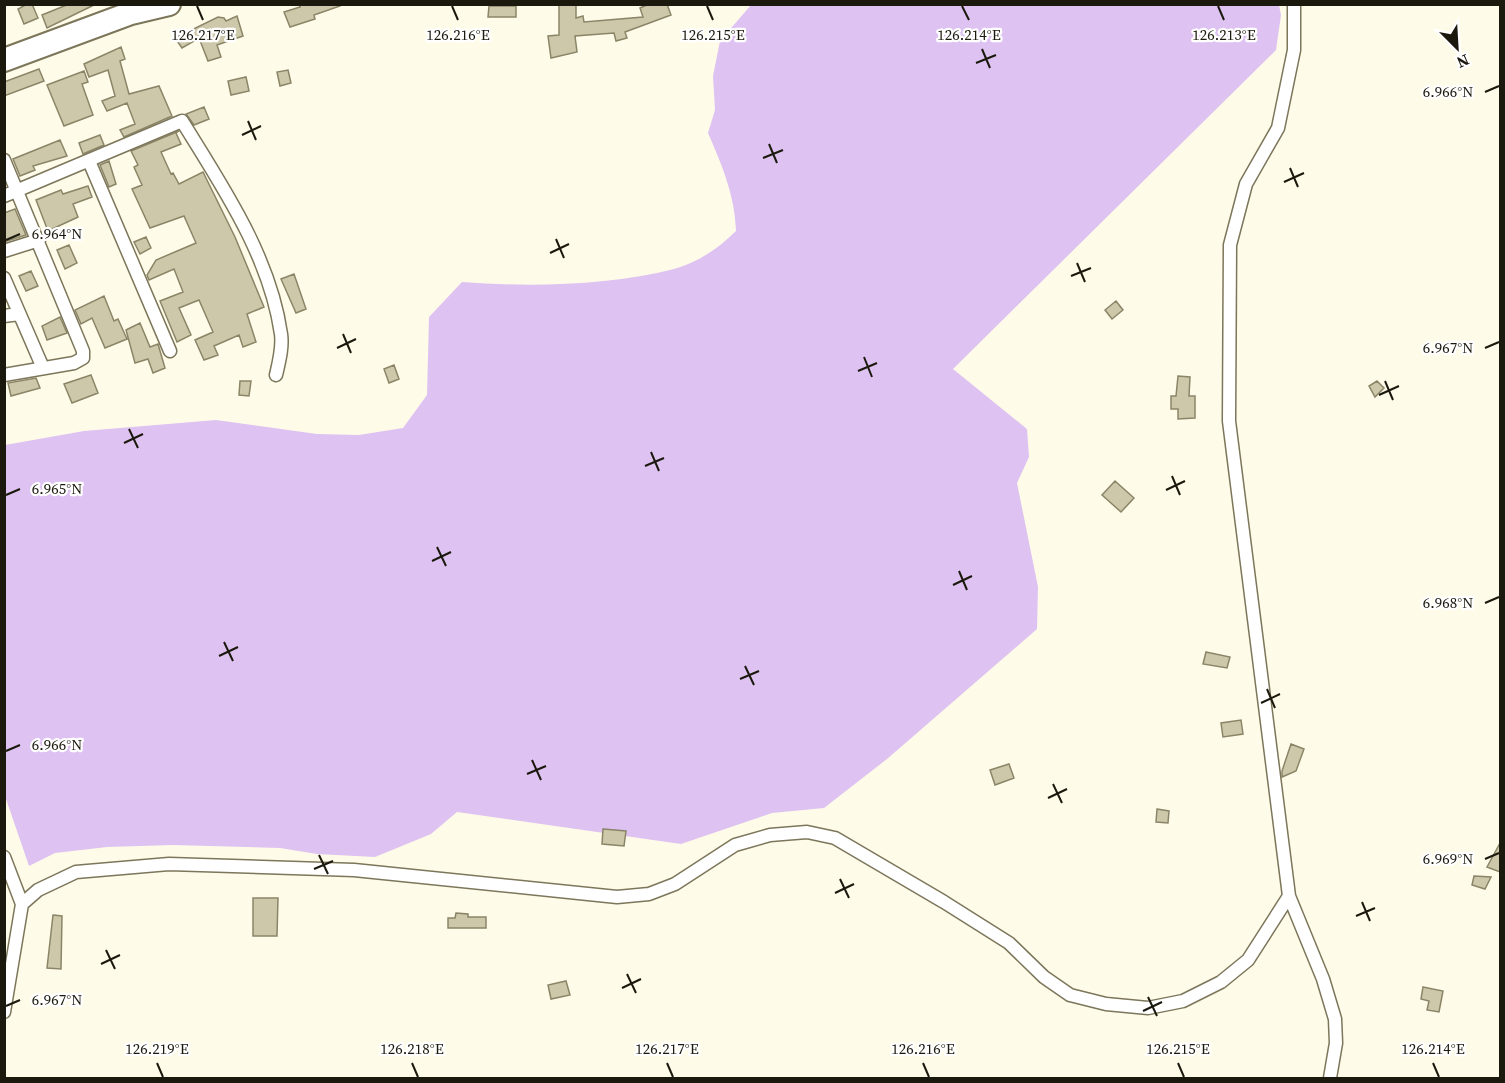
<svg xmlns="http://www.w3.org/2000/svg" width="1505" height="1083" viewBox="0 0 1505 1083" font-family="'Source Serif 4',serif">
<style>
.green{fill:#dec2f1}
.building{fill:#cec8aa;stroke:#8b8568;stroke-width:1.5}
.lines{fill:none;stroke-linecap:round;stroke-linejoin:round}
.street-casing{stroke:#7c765a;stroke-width:15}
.highway-casing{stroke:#7c765a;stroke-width:26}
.street{stroke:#fff;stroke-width:12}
.highway{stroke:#fff;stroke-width:22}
.ticks{fill:none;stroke:#1b190d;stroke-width:2}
.ticks-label{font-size:15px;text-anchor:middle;fill:#1b190d;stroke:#fff;stroke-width:4.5;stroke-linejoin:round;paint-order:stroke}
</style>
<rect width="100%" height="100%" fill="#fffbe9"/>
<!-- green -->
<path class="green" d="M751 5H1279L1281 15 1276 50 953 369 1027 429 1029 457 1017 483 1038 587 1037 629 887 759 824 808 772 813 681 844 457 812 431 834 375 857 317 854 280 848 173 845 107 847 55 853 29 866 5 796V445L84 431 216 420 317 434 359 435 403 428 427 395 429 317 462 282C528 287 608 286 674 269 697 263 719 248 736 231 735 196 722 165 708 133L715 110 713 76 720 41Z"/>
<!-- building -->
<path class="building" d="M27 4H32L38 18 24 24 18 9Z
M69 4H96L47 28 42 15Z
M299 4H340V6L314 15 315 19 290 27 284 12 300 7Z
M559 4H576V18L583 16 584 22 643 17 640 8 649 4H667L671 15 625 32 627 38 616 41 614 33 575 36 577 52 551 58 548 36 559 35Z
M489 6H516V17H488Z
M237 16 243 36 217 45 221 57 208 61 199 38 182 48 175 38 218 17 224 18 226 21Z
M121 47 125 59 120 61 129 94 159 86 172 116 124 137 120 130 135 124 127 103 107 111 102 101 115 96 108 70 89 77 84 64Z
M39 69 44 81 4 96V82Z
M288 70 291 83 280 86 277 72Z
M84 71 88 82 82 84 93 115 64 126 47 85Z
M246 77 249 91 231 95 228 81Z
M204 107 209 119 194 125 186 114Z
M179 131 176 133 181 144 161 152 171 174 173 173 179 184 203 172 235 237 264 307 247 314 256 342 243 347 239 335 214 346 218 355 204 360 195 340 213 332 199 300 179 308 191 335 177 342 160 301 183 292 174 269 149 280 147 275 156 260 196 243 184 216 150 228 132 189 142 185 134 167 138 165 131 151Z
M100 135 104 145 83 154 79 143Z
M60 140 67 156 33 166 35 170 20 176 13 159Z
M109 161 116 184 109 187 100 165Z
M88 186 92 197 73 204 78 217 48 231 36 200 61 190 63 194Z
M15 209 26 235 4 242V213Z
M146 237 151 248 140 254 134 242Z
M69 245 77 263 65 269 57 250Z
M31 271 38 286 26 291 19 276Z
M294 274 306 309 296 313 281 279Z
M104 296 114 321 118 319 127 339 105 348 92 318 81 324 75 310Z
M1116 301 1123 310 1112 319 1105 310Z
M60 317 67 333 47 340 42 326Z
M140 323 150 347 158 344 165 368 153 373 148 359 135 363 126 330Z
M394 365 399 379 389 383 384 369Z
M91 375 98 393 72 403 64 384Z
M1178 376 1190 377 1189 396H1195V418L1178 419V409H1171V396H1176Z
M36 378 40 388 11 396 8 383Z
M240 381H251L249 396 239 395Z
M1377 381 1384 388 1375 397 1369 386Z
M1115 481 1134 498 1121 512 1102 495Z
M1206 652 1230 657 1227 668 1203 664Z
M1241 720 1243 734 1223 737 1221 723Z
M1291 744 1304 749 1296 771 1282 777V771Z
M1009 764 1014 778 995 785 990 770Z
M1157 809 1169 811 1168 823 1156 822Z
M603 829 626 831 624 846 602 844Z
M1500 843V872L1487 867Z
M1474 876 1491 877 1485 889 1472 885Z
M253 898H278L277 936H253Z
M456 913 468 914V917H486V928H448V918H455Z
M53 915 62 916 61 969 47 968Z
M566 981 570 995 551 999 548 985Z
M1423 987 1443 991 1439 1012 1427 1010 1429 1001 1421 999Z"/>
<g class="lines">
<defs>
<path id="street" d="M1294 4V50L1278 128 1246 184 1230 245 1229 421 1289 896 1323 979 1335 1019 1336 1043 1330 1078
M4 160 83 351V358L74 363 4 375
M89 161 170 351
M4 196 182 121C222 186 270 256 281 334 283 347 279 362 276 375
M4 251 39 240
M4 278 43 368
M4 316 19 314
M4 857 22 904 4 1012
M22 904 38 890 76 872 169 864 354 870 617 897 649 894 675 884 735 845 770 835 807 832 835 838 944 902 1009 943 1044 977 1070 995 1106 1004 1148 1008 1183 1001 1221 982 1248 960 1289 896"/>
<path id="highway" d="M4 60 131 13 169 4"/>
</defs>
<!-- street casing -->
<use href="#street" class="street-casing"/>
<!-- highway casing -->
<use href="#highway" class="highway-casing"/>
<!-- street -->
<use href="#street" class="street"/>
<!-- highway -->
<use href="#highway" class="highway"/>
</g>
<!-- ticks -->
<path class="ticks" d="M197 6 203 20M452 6 458 20M707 6 713 20M962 6 969 20M1218 6 1224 20M982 49 990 68M976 63 996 55M1485 92 1499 86M248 121 256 140M242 135 261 126M769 144 777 163M763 158 783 150M1290 168 1298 187M1284 182 1304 173M556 239 564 258M6 240 20 234M550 253 569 244M1077 263 1085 282M1071 276 1091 268M343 334 351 353M337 348 356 339M1485 348 1499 342M864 357 872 377M858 371 877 363M1385 381 1393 400M1379 395 1399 386M129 429 138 448M124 443 143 434M651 452 659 471M645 466 664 458M1172 476 1180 495M1166 490 1185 481M6 495 20 489M437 547 446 566M432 561 451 552M959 571 967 590M953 585 972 576M1485 603 1499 597M224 642 233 661M219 656 238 647M745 666 754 685M740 679 759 671M1267 689 1275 708M1261 703 1280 694M6 751 20 745M532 760 541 780M527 774 546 766M1053 784 1062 803M1048 798 1067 789M319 855 328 874M1485 859 1499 853M314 869 333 861M840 879 849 898M835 893 854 884M1362 902 1370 921M1356 916 1375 908M106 950 115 969M101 964 120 955M627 974 636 993M622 988 641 979M1148 997 1157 1016M6 1006 20 1000M1143 1011 1162 1002M157 1063 163 1077M412 1063 418 1077M667 1063 673 1077M923 1063 929 1077M1178 1063 1184 1077M1433 1063 1439 1077"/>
<g class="ticks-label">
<text x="203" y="40">126.217°E</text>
<text x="458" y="40">126.216°E</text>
<text x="713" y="40">126.215°E</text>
<text x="969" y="40">126.214°E</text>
<text x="1224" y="40">126.213°E</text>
<text x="1448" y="97">6.966°N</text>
<text x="57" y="239">6.964°N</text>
<text x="1448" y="353">6.967°N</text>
<text x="57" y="494">6.965°N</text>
<text x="1448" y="608">6.968°N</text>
<text x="57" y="750">6.966°N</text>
<text x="1448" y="864">6.969°N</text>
<text x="57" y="1005">6.967°N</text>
<text x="157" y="1054">126.219°E</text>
<text x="412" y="1054">126.218°E</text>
<text x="667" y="1054">126.217°E</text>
<text x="923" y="1054">126.216°E</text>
<text x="1178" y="1054">126.215°E</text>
<text x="1433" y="1054">126.214°E</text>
</g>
<!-- border -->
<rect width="1505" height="1083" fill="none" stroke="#1b190d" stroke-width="12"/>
<!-- north arrow -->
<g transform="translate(1457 48) rotate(156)" stroke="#ffffff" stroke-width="4.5" paint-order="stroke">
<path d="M0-4.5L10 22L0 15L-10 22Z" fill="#1b190d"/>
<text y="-9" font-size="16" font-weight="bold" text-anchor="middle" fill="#1b190d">N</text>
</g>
</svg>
